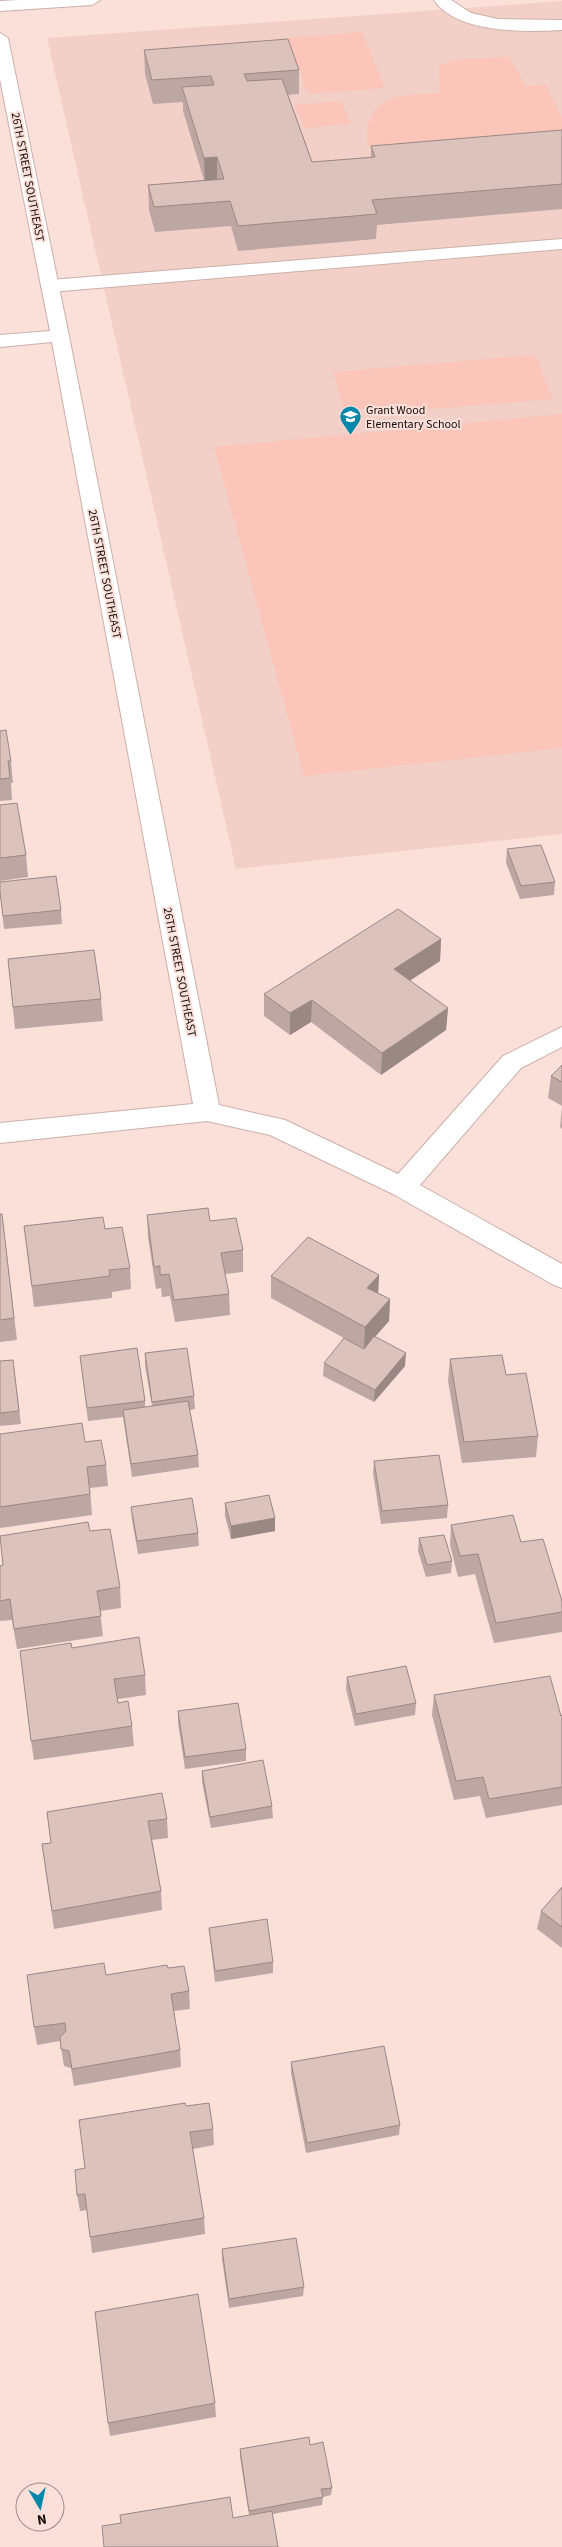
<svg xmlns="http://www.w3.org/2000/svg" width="562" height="2547" viewBox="0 0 562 2547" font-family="'Source Sans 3',sans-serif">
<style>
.built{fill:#f2d0c8}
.green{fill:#fbc5b9}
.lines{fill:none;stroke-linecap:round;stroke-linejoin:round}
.lane-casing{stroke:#cab0aa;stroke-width:2}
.street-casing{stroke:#cab0aa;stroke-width:2}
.lane{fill:#fff;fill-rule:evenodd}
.street{fill:#fff;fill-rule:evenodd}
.wall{fill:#bda7a2}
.shaded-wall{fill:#9a8884}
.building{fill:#dcc2bc;stroke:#9a8884}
.labels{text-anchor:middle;stroke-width:4;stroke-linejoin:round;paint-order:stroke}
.far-street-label{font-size:12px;fill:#130b09;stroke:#fbe0da}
.far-poi-label{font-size:12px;fill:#130b09;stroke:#fbe0da;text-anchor:start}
</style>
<rect width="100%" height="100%" fill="#fbe0da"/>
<!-- built -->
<path class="built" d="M562 1V834L236 869 47 38Z"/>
<!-- green -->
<path class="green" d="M362 32 385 88 308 94 287 38Z
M509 57 526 86 546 85 562 117V130L368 146C365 126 371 105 393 98 406 93 426 95 440 93L439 66 459 59Z
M341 101 351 124 304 128 295 105Z
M535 355 553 399 408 411 405 405 344 410 333 372Z
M562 414V748L304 776 214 447Z"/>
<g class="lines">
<defs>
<path id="lane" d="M434 0H451L471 13 498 19 562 20V30C526 32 457 34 434 0Z
M562 239V249L50 292 43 290 41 286 43 282 50 280Z"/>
<path id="street" d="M19 0H100L92 5 0 11V1Z
M0 33 8 38 69 336 219 1105 285 1120 398 1174 503 1056 562 1027V1047L521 1068 420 1185 562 1264V1288L552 1284 393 1194 270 1135 207 1121 0 1143V1123L193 1104 52 342 0 347V335L50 331 0 79Z"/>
</defs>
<!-- lane casing -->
<use href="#lane" class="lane-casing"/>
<!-- street casing -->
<use href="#street" class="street-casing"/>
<!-- lane -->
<use href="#lane" class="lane"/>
<!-- street -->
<use href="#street" class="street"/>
</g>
<!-- wall -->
<path class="wall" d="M144 50 299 70V94L288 95 312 162 371 157V146L562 130V209L377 225 376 239 238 251 231 226 155 232 149 210 148 185 204 180 183 111V102L153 104 145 74Z
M0 731 11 761 13 783H11L12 800 0 801Z
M0 805 26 855 28 877 0 881Z
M507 849 555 882 554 895 520 899 506 863Z
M0 892 61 910 62 924 4 929Z
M441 939 440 961 410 981 448 1008 446 1030 381 1075 311 1022 290 1035 264 1016V994Z
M8 959 101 999 103 1021 15 1029Z
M562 1065V1106L548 1098 551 1076Z
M562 1107V1129L560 1127Z
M0 1214H2L17 1340 0 1342Z
M147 1215 210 1221 243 1250V1272L225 1274 229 1294 230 1315 175 1322 170 1296 162 1297 161 1288 156 1289 148 1237Z
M24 1226 105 1229 130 1268 131 1289 112 1292V1298L34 1307Z
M379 1275 378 1293 390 1299 389 1321 375 1337 405 1366 374 1402 323 1376 324 1363 364 1349 271 1298V1276Z
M145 1353 194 1396 195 1409 190 1410 198 1455 199 1467 132 1477 123 1417 88 1421 80 1356 145 1401V1407L152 1406 145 1366Z
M450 1359 506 1375 538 1436 536 1457 462 1463 448 1381Z
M13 1360 21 1424 0 1426V1361Z
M0 1434 85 1442 106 1465 108 1486 90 1488 92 1515 0 1528Z
M374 1461 448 1505 447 1518 381 1524 373 1473Z
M225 1503 275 1518V1531L231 1539 225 1516Z
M131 1507 198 1533 199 1546 138 1554 132 1520Z
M451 1525 562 1601V1632L494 1643 475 1574 458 1577 450 1545Z
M90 1531 120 1587 121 1608 100 1611 103 1636 17 1649 12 1620 0 1621V1566L3 1565Z
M419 1538 452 1561 451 1573 426 1577 418 1551Z
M72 1648 145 1675 146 1695 118 1699V1703L132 1726 134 1746 34 1760 31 1741Z
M347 1677 416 1703 415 1715 355 1726 346 1689Z
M434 1695 562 1715V1805L486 1818 480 1796 454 1800 432 1715Z
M178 1711 246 1749V1761L185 1769 178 1723Z
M202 1771 272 1806 273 1818 211 1828 202 1782Z
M47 1812 167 1819 168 1838 152 1840 161 1891 162 1910 54 1929 42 1844 51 1843Z
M562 1887V1948L537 1929 541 1911Z
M209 1928 273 1962V1973L215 1982 210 1939Z
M168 1968 189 1991 190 2009 174 2011 180 2050 181 2067 74 2086 71 2068 64 2066 60 2041 37 2045 34 2027 106 1975Z
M291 2062 400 2125 399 2135 306 2153 291 2073Z
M186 2106 213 2129 214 2145 193 2149 204 2218 205 2234 92 2253 87 2210 80 2211 77 2195 85 2168Z
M222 2249 304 2287 303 2296 229 2308 222 2259Z
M215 2403 216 2417 110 2436 108 2423Z
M310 2445 332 2488 331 2495 323 2497 322 2505 273 2514 233 2518 249 2515 240 2457V2449Z"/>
<!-- shaded-wall -->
<path class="shaded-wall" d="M217 157V182L205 183 204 158Z
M441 939 440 961 393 991 394 969Z
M312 1000 311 1022 290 1035V1013Z
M448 1008 446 1030 381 1075 382 1053Z
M379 1275 378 1296 367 1288Z
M390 1299 389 1321 364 1349 365 1327Z
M406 1353 405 1366 374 1402 375 1390Z
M275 1518V1531L231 1539V1526Z"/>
<!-- building -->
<path class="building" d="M288 39 299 70 244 74 247 81 282 79 312 162 375 157 371 146 562 130V184L372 200 377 214 238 226 230 201 154 207 148 185 224 179 217 157 204 158 182 87 214 85 211 76 152 80 144 50Z
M6 730 11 761H8L10 778 0 779V731Z
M17 803 26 855 0 858V805Z
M541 845 555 882 521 886 507 849Z
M56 876 61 910 3 916 0 892V882Z
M398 909 441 939 394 969 448 1008 382 1053 312 1000 290 1013 264 994Z
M94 950 101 999 13 1007 8 959Z
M562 1065V1082L551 1076Z
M208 1208 210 1221 236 1218 243 1250 221 1253 229 1294 174 1300 169 1274 160 1275V1266L154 1267 147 1215Z
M0 1214H2L14 1318 0 1320Z
M103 1217 105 1229 122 1227 130 1268 109 1270 110 1276 32 1286 24 1226Z
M308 1237 379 1275 367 1288 390 1299 365 1327 271 1276Z
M374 1336 406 1353 375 1390 324 1363 344 1338 364 1349Z
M137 1348 145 1401 87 1408 80 1356Z
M187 1348 194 1396 152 1402 145 1353Z
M502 1355 506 1375 526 1373 538 1436 464 1442 450 1359Z
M13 1360 19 1411 0 1413V1361Z
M188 1401 198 1455 131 1464 123 1410Z
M82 1423 85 1442 101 1440 106 1465 87 1467 90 1494 0 1507V1434Z
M439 1455 448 1505 382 1511 374 1461Z
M269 1495 275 1518 231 1526 225 1503Z
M192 1498 198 1533 137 1541 131 1507Z
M513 1515 521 1542 543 1539 562 1601V1612L496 1623 478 1554 460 1556 451 1525Z
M88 1522 90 1531 110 1529 120 1587 97 1591 101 1616 14 1629 10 1599 0 1601V1566L3 1565 0 1536Z
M444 1535 452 1561 427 1565 419 1538Z
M139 1637 145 1675 114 1679 118 1703 128 1701 132 1726 31 1741 20 1651 71 1643 72 1648Z
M406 1666 416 1703 356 1714 347 1677Z
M550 1676 561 1716 562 1715V1787L489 1799 483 1777 456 1781 434 1695Z
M238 1703 246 1749 185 1757 178 1711Z
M263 1760 272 1806 210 1817 202 1771Z
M162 1793 167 1819 148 1821 161 1891 52 1911 42 1844 51 1843 47 1812Z
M562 1887V1927L541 1911Z
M267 1919 273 1962 215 1971 209 1928Z
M104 1963 106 1975 167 1965 168 1968 184 1966 189 1991 171 1994 180 2050 72 2069 69 2051 61 2049 60 2037 66 2031 65 2023 34 2027 27 1975Z
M384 2046 400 2125 307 2143 291 2062Z
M185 2103 186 2106 209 2103 213 2129 190 2132 204 2218 90 2237 85 2194 77 2195 75 2170 85 2168 79 2120Z
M296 2238 304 2287 229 2299 222 2249Z
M198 2294 215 2403 108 2423 95 2312Z
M309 2437 310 2445 323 2442 332 2488 321 2489 323 2497 249 2511 240 2449Z
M230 2497 233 2518 272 2511 278 2547H104L102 2526 121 2523 120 2515Z"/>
<!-- icons -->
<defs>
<symbol id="school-pin" viewBox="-11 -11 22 30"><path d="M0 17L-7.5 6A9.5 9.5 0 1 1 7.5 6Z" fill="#0488aa" stroke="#fbe0da"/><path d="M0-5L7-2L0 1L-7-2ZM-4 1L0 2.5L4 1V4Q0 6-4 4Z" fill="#fff"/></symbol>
</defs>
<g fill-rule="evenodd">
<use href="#school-pin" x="338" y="404" width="25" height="34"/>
</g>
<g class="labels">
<!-- far-street labels -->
<g class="far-street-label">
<text transform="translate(28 177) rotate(79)" y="4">26TH STREET SOUTHEAST</text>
<text transform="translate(105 574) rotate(79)" y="4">26TH STREET SOUTHEAST</text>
<text transform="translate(180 972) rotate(79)" y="4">26TH STREET SOUTHEAST</text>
</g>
<!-- far-poi labels -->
<g class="far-poi-label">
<text x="366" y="414">Grant Wood<tspan x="366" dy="14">Elementary School</tspan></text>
</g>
</g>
<!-- north arrow -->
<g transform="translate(40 2507) rotate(171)"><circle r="24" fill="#fbe0da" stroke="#9e8b86"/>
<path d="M0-4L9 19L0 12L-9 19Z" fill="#0488aa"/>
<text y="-8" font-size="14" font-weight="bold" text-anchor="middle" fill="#130b09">N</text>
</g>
</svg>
